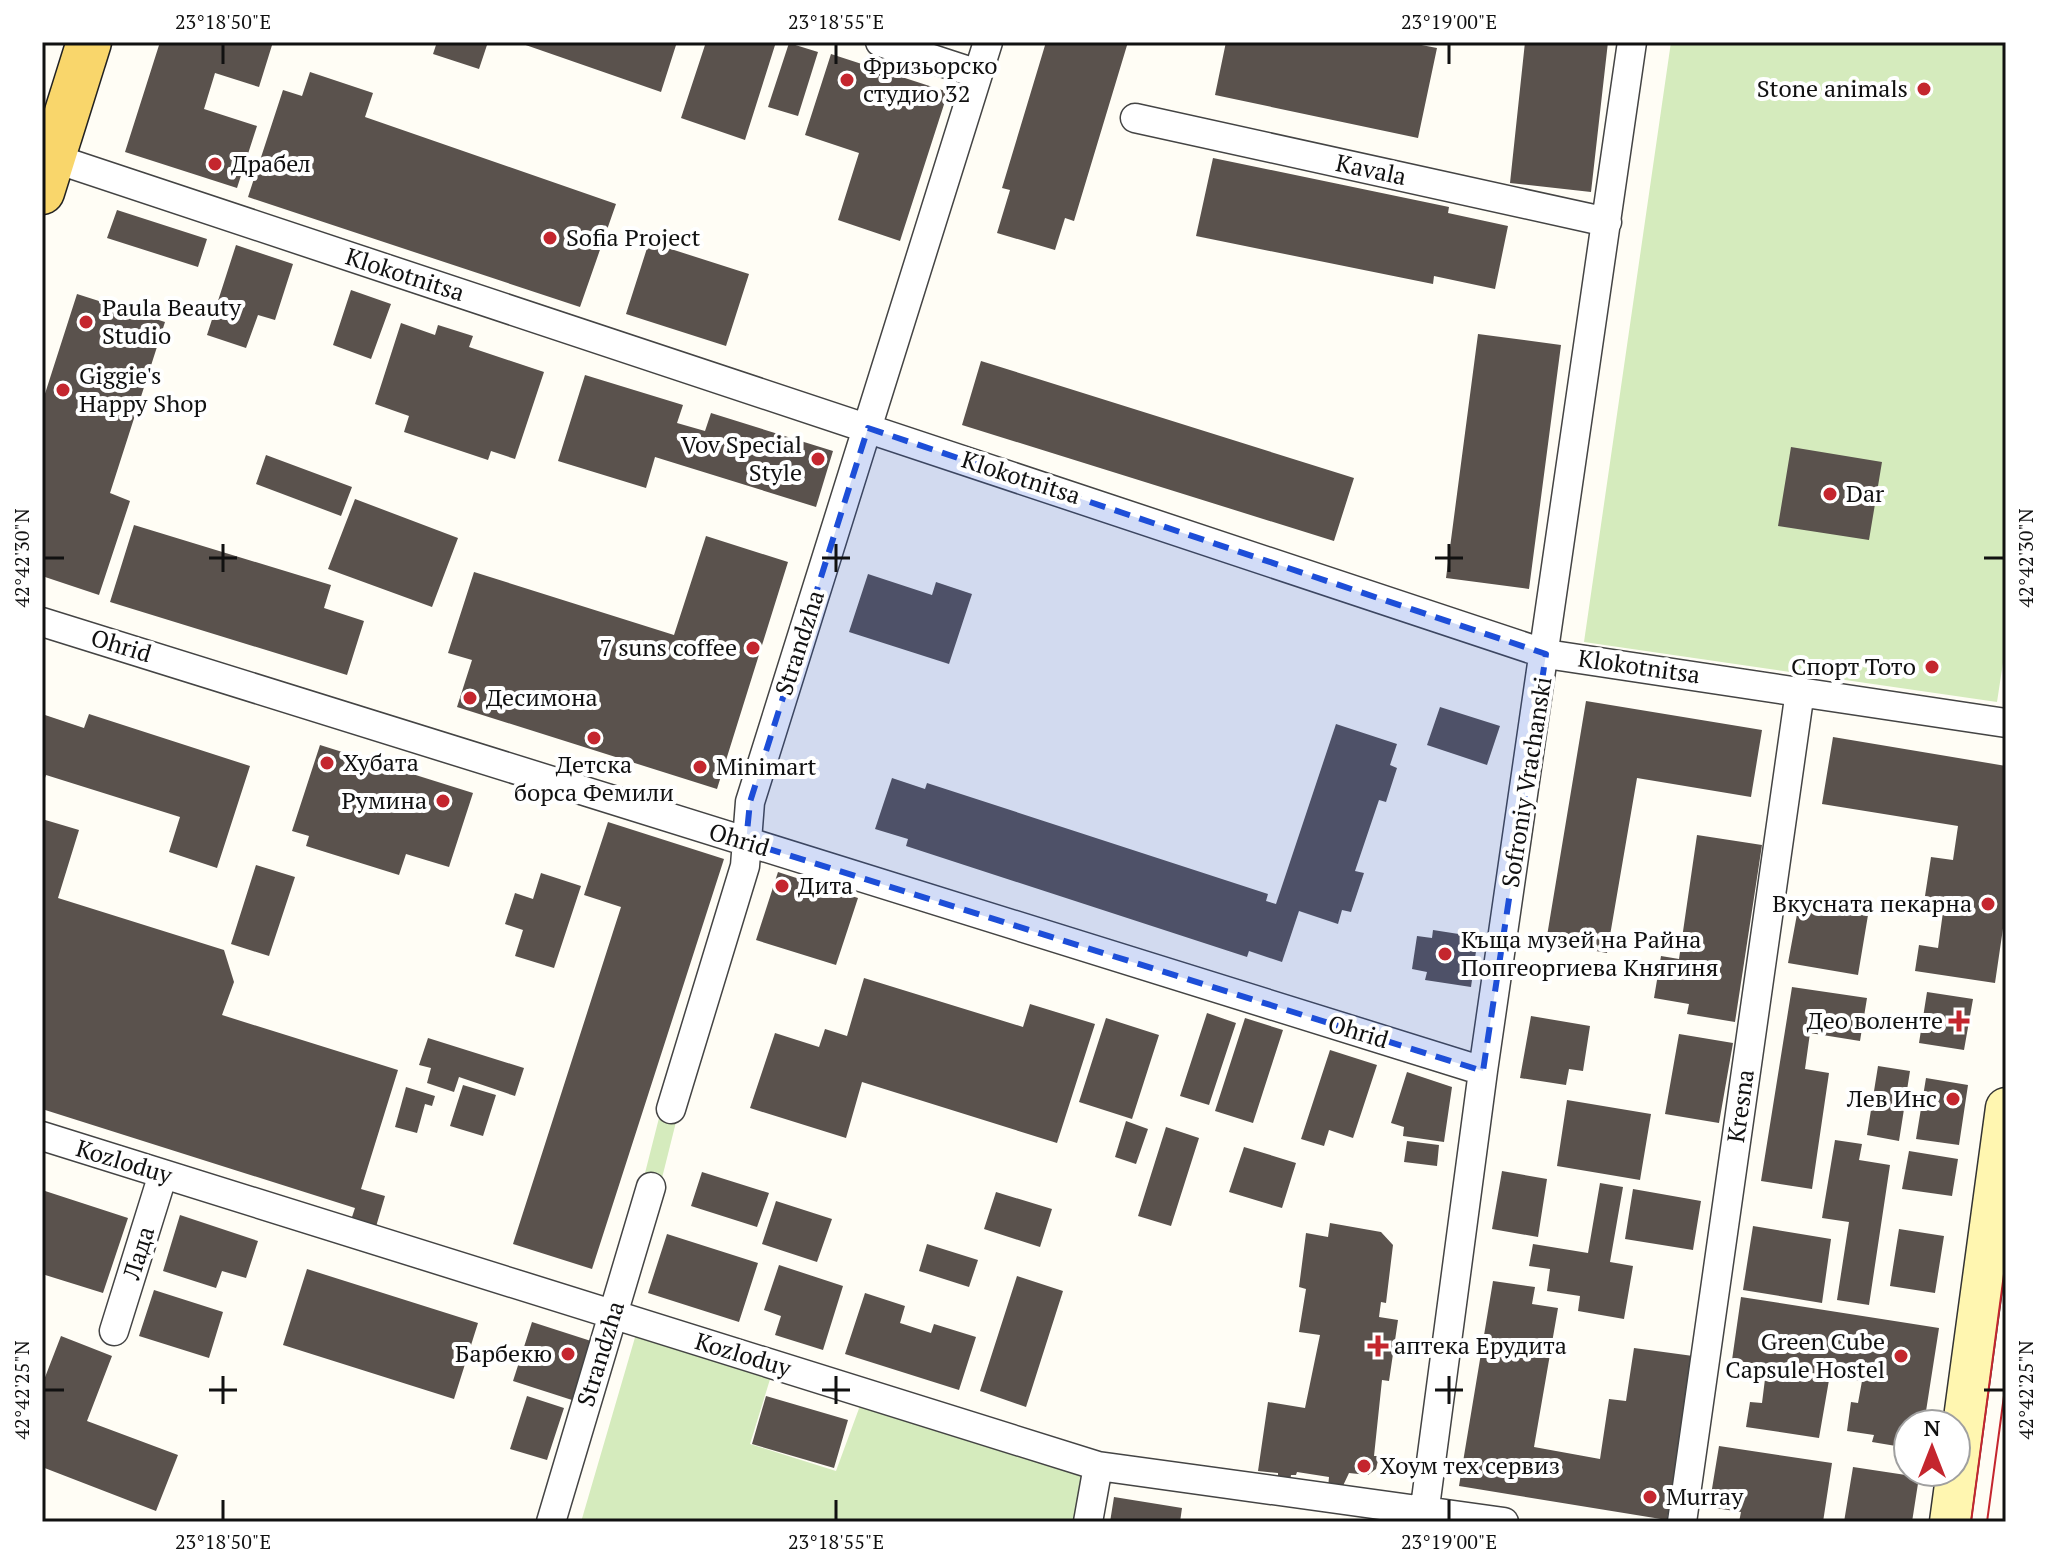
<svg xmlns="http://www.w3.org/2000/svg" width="2048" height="1564" viewBox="0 0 2048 1564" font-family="'PT Serif',serif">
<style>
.green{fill:#d5ebbd}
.building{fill:#5a524d}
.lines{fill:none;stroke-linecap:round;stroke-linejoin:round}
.street-casing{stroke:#444;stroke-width:31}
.secondary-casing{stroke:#333;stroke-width:43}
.primary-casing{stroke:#222;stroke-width:47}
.street{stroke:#fff;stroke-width:28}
.secondary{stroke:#fff6b0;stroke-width:40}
.primary{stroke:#f9d66b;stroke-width:44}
.tram{stroke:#c4262e;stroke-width:2}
.marked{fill:#1d4ed8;fill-opacity:0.2;stroke:#1d4ed8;stroke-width:6;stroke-dasharray:16 10;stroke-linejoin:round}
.ticks{fill:none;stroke:#111;stroke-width:3}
.poi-dot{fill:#c4262e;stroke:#fff;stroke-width:3}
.labels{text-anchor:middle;stroke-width:8;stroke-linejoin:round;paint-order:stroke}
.poi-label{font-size:24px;fill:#111;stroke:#fff;text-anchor:start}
.street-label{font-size:24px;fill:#111;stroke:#fff}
.neatline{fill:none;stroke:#111;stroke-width:3}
.ticks-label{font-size:20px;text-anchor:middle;fill:#111}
</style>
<rect width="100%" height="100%" fill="#fffdf5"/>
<!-- green -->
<path class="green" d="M1671 42H2006V643L1997 702 1584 642Z
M660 1114 677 1118 661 1182 644 1177Z
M636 1334 771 1376 750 1444 836 1471 861 1403 1095 1470 1085 1522H581Z"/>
<!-- building -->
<path class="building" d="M160 42H273L259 87 215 73 204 109 257 126 237 188 125 152Z
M437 42H488L479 69 433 54Z
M517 42H677L661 92Z
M706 42H776L745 140 681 118Z
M1046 42H1128L1074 221 1065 218 1055 250 997 233 1010 190 1002 188Z
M1226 42H1406L1437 48 1418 138 1215 95Z
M1525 42H1608L1591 192 1510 183Z
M789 43 818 52 798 116 768 107Z
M831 54 948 92 900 241 838 220 859 153 805 135Z
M310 72 373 93 365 117 616 204 580 307 248 197 283 90 302 96Z
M1213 158 1449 207 1448 213 1508 226 1495 289 1434 276 1433 284 1196 236Z
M117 210 207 239 198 267 107 238Z
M649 242 749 274 726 346 626 314Z
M236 245 293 264 275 320 258 315 246 348 207 335Z
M351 290 391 304 371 359 333 345Z
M77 294 165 322 110 493 130 501 99 595 42 576V403Z
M401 323 435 335 438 325 473 336 469 347 544 372 515 459 491 451 488 460 404 432 409 416 375 404Z
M1478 334 1561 345 1529 589 1446 578Z
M981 361 1354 478 1334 541 962 425Z
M585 375 683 405 677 423 705 431 711 413 833 451 816 507 655 457 646 488 558 461Z
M1791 447 1882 462 1869 540 1778 526Z
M266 455 352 487 341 516 256 484Z
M355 499 458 538 432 607 328 569Z
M134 525 331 585 324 608 364 621 347 675 110 602Z
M706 536 788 562 717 789 457 707 472 660 448 653 474 572 674 635Z
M868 574 932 595 936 582 972 594 949 664 849 632Z
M1586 701 1762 730 1751 797 1637 778 1607 953 1546 942Z
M1440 707 1500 726 1487 765 1427 745Z
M42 714 84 728 89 714 250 766 217 868 169 852 180 817 46 775 42 787Z
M1336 724 1397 744 1390 765 1397 768 1386 802 1379 800 1355 871 1364 873 1351 912 1342 910 1338 924 1299 911 1282 962 1249 951 1247 957 906 846 908 839 875 829 892 778 925 789 927 783 1268 894 1266 901 1276 904Z
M1833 737 2006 766V908L1995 983 1915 971 1919 945 1938 948 1943 912 1923 909 1931 857 1953 860 1958 826 1822 804Z
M320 745 473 793 449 867 406 854 399 875 306 846 309 836 292 831Z
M42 819 79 830 58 898 224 950 234 982 222 1015 398 1070 361 1189 385 1196 375 1230 350 1223 355 1208 42 1109Z
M608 822 724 859 592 1269 513 1244 621 907 584 895Z
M1697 835 1762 845 1735 1022 1687 1014 1689 1004 1654 998 1661 956 1679 959Z
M256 865 295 877 269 956 231 944Z
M778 872 858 898 836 965 756 940Z
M541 873 581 886 554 968 515 956 523 930 505 924 515 893 533 899Z
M1800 898 1869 909 1858 975 1788 963Z
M1433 930 1478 937 1471 987 1425 980 1427 972 1412 969 1417 936 1432 938Z
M864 978 1023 1027 1030 1004 1095 1024 1057 1143 862 1082 846 1138 750 1108 775 1033 819 1047 825 1029 847 1036Z
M1792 987 1867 998 1860 1041 1810 1033 1805 1069 1829 1073 1812 1189 1761 1181Z
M1927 992 1973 999 1964 1050 1919 1043Z
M1207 1013 1236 1023 1209 1105 1180 1096Z
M1531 1016 1590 1026 1583 1071 1569 1069 1566 1085 1520 1078Z
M1106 1018 1159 1035 1132 1119 1079 1102Z
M1245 1018 1283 1030 1253 1123 1215 1111Z
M1679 1034 1733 1043 1719 1123 1665 1114Z
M428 1038 524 1068 515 1096 459 1077 454 1092 427 1083 431 1068 419 1065Z
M1330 1050 1377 1065 1353 1138 1329 1130 1324 1146 1301 1139Z
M1878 1066 1910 1071 1899 1141 1867 1135Z
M1407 1072 1452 1087 1444 1142 1403 1136 1404 1127 1391 1123Z
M1926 1078 1968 1085 1959 1145 1916 1139Z
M463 1085 496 1095 483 1136 450 1126Z
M406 1087 435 1096 432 1106 425 1104 417 1133 395 1127Z
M1567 1100 1651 1114 1640 1180 1557 1166Z
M1126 1121 1148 1129 1136 1164 1115 1157Z
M1166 1127 1199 1138 1171 1226 1138 1216Z
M1835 1140 1862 1144 1859 1160 1890 1165 1869 1305 1837 1300 1849 1222 1822 1218Z
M1407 1141 1439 1145 1437 1166 1404 1162Z
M1244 1147 1296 1163 1282 1208 1229 1192Z
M1909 1151 1958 1159 1952 1196 1902 1189Z
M1502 1171 1547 1179 1538 1237 1492 1229Z
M702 1172 769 1193 757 1227 691 1206Z
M1600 1183 1623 1187 1610 1262 1633 1266 1624 1319 1578 1311 1580 1296 1547 1291 1550 1269 1529 1266 1533 1244 1588 1253Z
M1633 1189 1701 1201 1693 1250 1625 1239Z
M42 1190 128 1218 103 1293 42 1274Z
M996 1192 1052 1209 1040 1247 984 1229Z
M776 1201 832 1219 817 1262 762 1244Z
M180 1215 258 1241 246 1278 222 1271 216 1288 163 1271Z
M1330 1223 1381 1232 1393 1245 1386 1303 1381 1302 1379 1317 1398 1320 1389 1381 1382 1380 1374 1456H1379L1376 1469 1368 1475 1349 1473 1341 1490 1328 1488 1329 1477 1297 1472 1296 1475H1291L1290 1482 1278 1481V1473L1258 1471 1268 1402 1305 1408 1320 1335 1299 1332 1306 1289 1299 1287 1306 1233 1328 1237Z
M1753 1226 1831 1239 1822 1303 1743 1290Z
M1899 1229 1944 1236 1935 1293 1890 1286Z
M667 1234 758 1263 739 1322 648 1293Z
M927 1244 978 1260 969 1287 919 1271Z
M779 1265 843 1286 823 1350 775 1335 781 1316 764 1310Z
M307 1269 478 1323 454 1399 283 1345Z
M1017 1276 1063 1291 1026 1407 980 1391Z
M1493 1281 1535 1287 1532 1304 1558 1308 1534 1447 1600 1459 1609 1399 1626 1401 1634 1348 1693 1356 1667 1520 1459 1486Z
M154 1290 223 1312 209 1358 139 1336Z
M865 1293 905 1306 900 1323 931 1333 934 1324 976 1337 959 1390 845 1354Z
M1741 1297 1939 1328 1924 1424H1908V1448L1872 1442 1874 1435 1847 1431 1851 1402 1858 1403 1862 1381 1732 1360Z
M532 1322 591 1341 572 1400 513 1381Z
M61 1336 112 1356 87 1421 178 1455 156 1511 42 1467V1385Z
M1766 1371 1829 1380 1819 1438 1746 1427 1750 1402 1762 1403Z
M527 1396 564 1408 547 1460 510 1449Z
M766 1396 848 1420 834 1468 752 1444Z
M1719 1446 1832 1463 1823 1522H1739L1741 1512 1709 1507Z
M1853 1467 1919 1477 1912 1522H1844Z
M1114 1497 1182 1508 1180 1522H1110Z"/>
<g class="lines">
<defs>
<path id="street" d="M880 42 978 74
M1135 118 1607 222
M53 158 1546 654 2006 723
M42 622 1483 1071
M671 1109 745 866 750 802 988 42
M42 1136 1098 1466 1504 1522
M114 1331 163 1174
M551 1522 651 1187
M1088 1522 1098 1466
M1423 1522 1483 1071 1632 42
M1682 1522 1800 691"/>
<path id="secondary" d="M1950 1522 2006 1108"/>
<path id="primary" d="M42 192 89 42"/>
</defs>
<!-- street casing -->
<use href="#street" class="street-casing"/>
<!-- secondary casing -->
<use href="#secondary" class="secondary-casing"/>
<!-- primary casing -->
<use href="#primary" class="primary-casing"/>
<!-- street -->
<use href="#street" class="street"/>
<!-- secondary -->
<use href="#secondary" class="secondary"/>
<!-- primary -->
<use href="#primary" class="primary"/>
<!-- tram -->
<path class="tram" d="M1971 1522 2006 1259
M1987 1522 2006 1381"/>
</g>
<!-- marked area -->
<path class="marked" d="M868 428 1546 654 1483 1071 746 842 750 802Z"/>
<!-- ticks -->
<path class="ticks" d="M223 44V64M836 44V64M1449 44V64M223 544V572M836 544V572M1449 544V572M44 558H64M209 558H237M822 558H850M1435 558H1463M1984 558H2004M223 1376V1404M836 1376V1404M1449 1376V1404M44 1390H64M209 1390H237M822 1390H850M1435 1390H1463M1984 1390H2004M223 1500V1520M836 1500V1520M1449 1500V1520"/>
<!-- markers -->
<g class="poi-dot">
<circle cx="847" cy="80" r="8"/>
<circle cx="1924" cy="89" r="8"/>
<circle cx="215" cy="164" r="8"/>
<circle cx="550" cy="238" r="8"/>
<circle cx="86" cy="322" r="8"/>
<circle cx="63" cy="390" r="8"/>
<circle cx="818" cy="459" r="8"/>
<circle cx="1830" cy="494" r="8"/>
<circle cx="753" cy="648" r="8"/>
<circle cx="1932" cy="667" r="8"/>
<circle cx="470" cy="698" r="8"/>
<circle cx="594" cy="738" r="8"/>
<circle cx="327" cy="763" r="8"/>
<circle cx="700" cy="767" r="8"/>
<circle cx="443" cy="801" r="8"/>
<circle cx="782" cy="886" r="8"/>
<circle cx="1988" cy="904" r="8"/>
<circle cx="1445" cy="954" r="8"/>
<path d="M1955 1009h8v8h8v8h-8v8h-8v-8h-8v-8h8z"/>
<circle cx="1953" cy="1099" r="8"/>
<path d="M1374 1334h8v8h8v8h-8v8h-8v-8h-8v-8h8z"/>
<circle cx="568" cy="1354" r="8"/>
<circle cx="1901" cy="1356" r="8"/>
<circle cx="1364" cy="1466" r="8"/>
<circle cx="1650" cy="1497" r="8"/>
</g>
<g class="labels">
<!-- poi labels -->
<g class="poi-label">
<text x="863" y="74">Фризьорско<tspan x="863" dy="28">студио 32</tspan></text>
<text x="1908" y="97" text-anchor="end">Stone animals</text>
<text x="231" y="172">Драбел</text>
<text x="566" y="246">Sofia Project</text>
<text x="102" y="316">Paula Beauty<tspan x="102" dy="28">Studio</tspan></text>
<text x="79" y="384">Giggie's<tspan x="79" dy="28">Happy Shop</tspan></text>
<text x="802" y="453" text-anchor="end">Vov Special<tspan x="802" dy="28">Style</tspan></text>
<text x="1846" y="502">Dar</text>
<text x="737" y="656" text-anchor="end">7 suns coffee</text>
<text x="1916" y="675" text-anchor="end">Спорт Тото</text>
<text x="486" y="706">Десимона</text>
<text x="343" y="771">Хубата</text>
<text x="594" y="773" text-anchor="middle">Детска<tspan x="594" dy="28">борса Фемили</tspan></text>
<text x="716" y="775">Minimart</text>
<text x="427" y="809" text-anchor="end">Румина</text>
<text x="798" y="894">Дита</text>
<text x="1972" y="912" text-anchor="end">Вкусната пекарна</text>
<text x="1461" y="948">Къща музей на Райна<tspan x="1461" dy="28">Попгеоргиева Княгиня</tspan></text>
<text x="1943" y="1029" text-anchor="end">Део воленте</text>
<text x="1937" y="1107" text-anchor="end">Лев Инс</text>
<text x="1885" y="1350" text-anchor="end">Green Cube<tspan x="1885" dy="28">Capsule Hostel</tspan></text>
<text x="1394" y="1354">аптека Ерудита</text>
<text x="552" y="1362" text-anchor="end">Барбекю</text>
<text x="1380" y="1474">Хоум тех сервиз</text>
<text x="1666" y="1505">Murray</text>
</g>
<!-- street labels -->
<g class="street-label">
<text transform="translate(1371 170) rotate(12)" y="8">Kavala</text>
<text transform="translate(405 275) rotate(18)" y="8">Klokotnitsa</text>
<text transform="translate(1021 478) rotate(18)" y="8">Klokotnitsa</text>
<text transform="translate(800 643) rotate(-72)" y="8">Strandzha</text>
<text transform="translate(121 646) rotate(17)" y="8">Ohrid</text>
<text transform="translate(1639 667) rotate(8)" y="8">Klokotnitsa</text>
<text transform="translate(1527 782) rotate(-81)" y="8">Sofroniy Vrachanski</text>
<text transform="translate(739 840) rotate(17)" y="8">Ohrid</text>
<text transform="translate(1358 1032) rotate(17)" y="8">Ohrid</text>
<text transform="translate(1741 1106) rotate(-82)" y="8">Kresna</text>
<text transform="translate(124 1162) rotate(17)" y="8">Kozloduy</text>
<text transform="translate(139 1253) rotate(-73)" y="8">Лада</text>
<text transform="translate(601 1354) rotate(-73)" y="8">Strandzha</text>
<text transform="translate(743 1355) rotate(17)" y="8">Kozloduy</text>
</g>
</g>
<!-- border -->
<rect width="2048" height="1564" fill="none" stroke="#ffffff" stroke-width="88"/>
<!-- north arrow -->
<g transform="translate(1932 1448)"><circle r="38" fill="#ffffff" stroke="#a0a0a0" stroke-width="2"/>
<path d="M0-6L14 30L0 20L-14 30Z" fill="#c4262e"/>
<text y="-12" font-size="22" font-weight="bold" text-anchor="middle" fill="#111111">N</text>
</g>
<rect x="44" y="44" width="1960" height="1476" class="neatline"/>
<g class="ticks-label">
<text x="223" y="29">23°18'50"E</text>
<text x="836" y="29">23°18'55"E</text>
<text x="1449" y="29">23°19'00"E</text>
<text transform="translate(22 558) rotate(-90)" y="7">42°42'30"N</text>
<text transform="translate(2026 558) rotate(-90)" y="7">42°42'30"N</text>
<text transform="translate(22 1390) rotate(-90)" y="7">42°42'25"N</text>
<text transform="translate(2026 1390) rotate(-90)" y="7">42°42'25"N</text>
<text x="223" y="1549">23°18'50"E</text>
<text x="836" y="1549">23°18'55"E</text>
<text x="1449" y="1549">23°19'00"E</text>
</g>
</svg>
